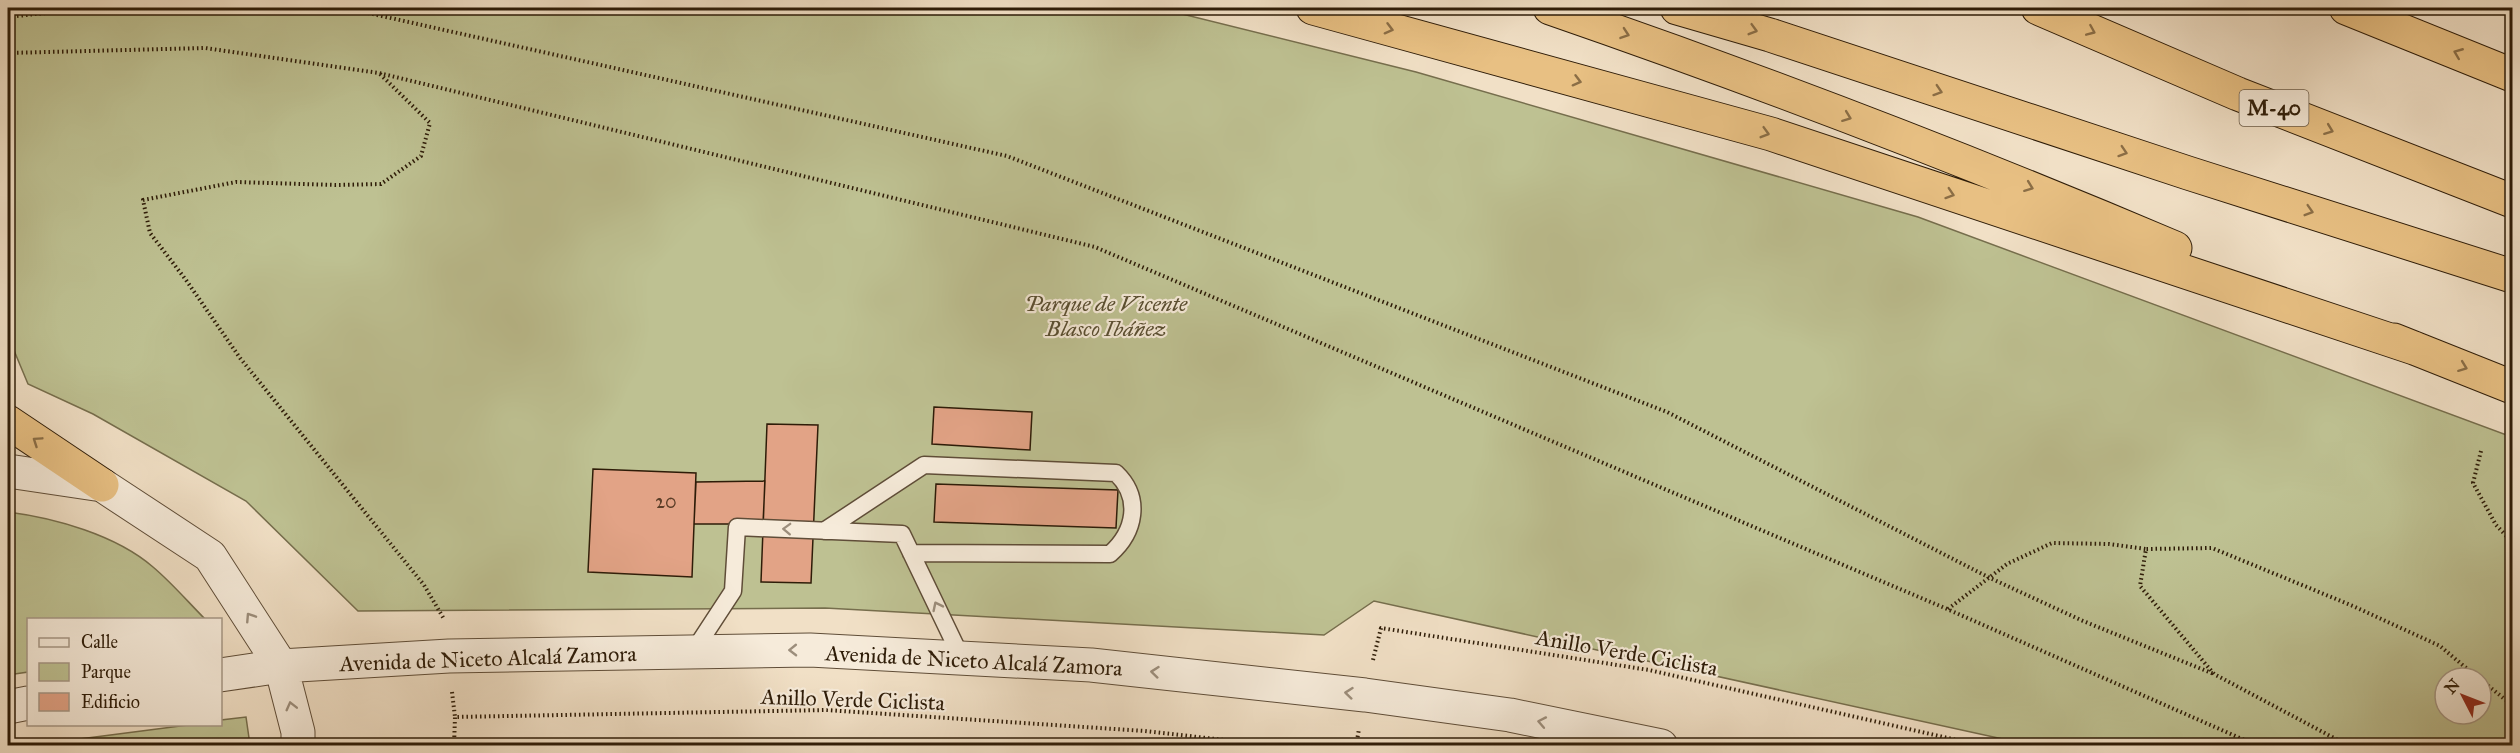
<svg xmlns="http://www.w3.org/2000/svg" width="2520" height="753" viewBox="0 0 2520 753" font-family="'IM FELL Great Primer',serif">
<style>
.green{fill:#bec192;stroke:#766e4d;stroke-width:1.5;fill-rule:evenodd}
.building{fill:#e2a386;stroke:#2e1c08;stroke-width:1.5}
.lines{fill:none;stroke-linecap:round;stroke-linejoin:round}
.service-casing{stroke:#5f4d38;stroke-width:19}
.tertiary-casing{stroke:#5f4d38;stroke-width:35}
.motorway-casing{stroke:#2e1c08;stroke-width:35}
.path{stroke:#2e1c08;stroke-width:4;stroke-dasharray:1.5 3;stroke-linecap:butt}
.service{stroke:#f6ebda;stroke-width:16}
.tertiary{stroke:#f6ebda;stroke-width:33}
.motorway{stroke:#e8c083;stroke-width:33}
.oneway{stroke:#8b6e46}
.oneway2{stroke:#9c8e7c}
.labels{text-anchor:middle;stroke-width:4.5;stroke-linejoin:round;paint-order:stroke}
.number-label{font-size:20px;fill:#5b3e28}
.shield{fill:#f6ebda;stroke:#6a5a47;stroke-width:1.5}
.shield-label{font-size:21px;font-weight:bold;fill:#2e1c08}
.park-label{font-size:22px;font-style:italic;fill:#594e31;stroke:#f6ebda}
.street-label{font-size:22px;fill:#2e1c08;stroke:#f6ebda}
</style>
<rect width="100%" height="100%" fill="#f1e0c6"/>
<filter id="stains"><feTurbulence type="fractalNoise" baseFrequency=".00333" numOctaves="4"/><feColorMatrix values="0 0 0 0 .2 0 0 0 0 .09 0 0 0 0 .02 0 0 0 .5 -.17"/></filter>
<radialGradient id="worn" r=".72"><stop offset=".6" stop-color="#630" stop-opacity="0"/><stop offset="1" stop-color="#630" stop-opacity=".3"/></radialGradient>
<!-- green -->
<path class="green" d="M8 8H1158L1416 72 1918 217 2512 437V745H2030L1374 601 1324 635 825 608 358 611 246 501 93 414 28 384 8 336 12 251 8 241ZM2445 678H2481V714H2445Z
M8 512C55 518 116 535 153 567 172 583 188 602 205 619L28 620V672L8 675Z
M246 717 250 745H33L188 725 220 724 221 720Z"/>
<!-- building -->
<path class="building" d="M934 407 1032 412 1030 450 932 444Z
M767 424 818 425 811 583 761 582Z
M593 469 696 473 692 577 588 572Z
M765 481 763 524H694L696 482Z
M936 484 1118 490 1116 528 934 522Z"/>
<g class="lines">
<defs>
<path id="service" d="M824 531 924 465 1116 473C1142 498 1135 532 1110 554L911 553
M693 652 733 591 737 527 902 534 962 659"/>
<path id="tertiary" d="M8 471 102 485 210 556 281 666 298 732V746
M220 675 281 666 449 656 810 650 1091 665 1365 695 1510 715 1661 746
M8 707 28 703"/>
<path id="motorway" d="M1313 8 1771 134 2414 348
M1550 8C1761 81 1970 161 2175 248
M1677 8 1770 35 2188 173 2512 276
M2038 8 2238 94 2512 201
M2346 8 2512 75
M2394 340 2512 387
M8 422 102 485"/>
</defs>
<!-- service casing -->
<use href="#service" class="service-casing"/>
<!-- tertiary casing -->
<use href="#tertiary" class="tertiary-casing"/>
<!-- motorway casing -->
<use href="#motorway" class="motorway-casing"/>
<!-- path -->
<path class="path" d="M346 8 1007 156 1667 412 1990 578 2083 621 2214 674
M8 17 92 8
M8 53 205 48 379 73 1095 247 1947 609 2258 746
M380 74 430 123 421 156 381 184 336 185 236 182 143 200 150 233 186 280 240 358 424 585 444 619
M2481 451 2473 483 2496 525 2512 542
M1948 609 2007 564 2052 543 2109 544 2146 549
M1373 660 1381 628 1649 670 1983 746
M2481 680 2512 705
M452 692 455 717
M454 746 455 717 826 710 1145 731 1277 746
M1356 746 1359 729
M2349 746 2214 674 2140 586 2146 549 2212 548 2353 606 2440 646 2478 678"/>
<!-- service -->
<use href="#service" class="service"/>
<!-- tertiary -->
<use href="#tertiary" class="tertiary"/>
<!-- motorway -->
<use href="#motorway" class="motorway"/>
</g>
<!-- one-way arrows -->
<defs><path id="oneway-chevron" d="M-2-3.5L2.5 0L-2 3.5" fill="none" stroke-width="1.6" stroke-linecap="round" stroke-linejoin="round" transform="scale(1.5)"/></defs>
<g class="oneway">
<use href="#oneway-chevron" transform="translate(1389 29) rotate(15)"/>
<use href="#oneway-chevron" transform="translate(1753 30) rotate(16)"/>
<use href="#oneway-chevron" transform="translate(2091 31) rotate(23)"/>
<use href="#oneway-chevron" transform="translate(1625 34) rotate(19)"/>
<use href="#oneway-chevron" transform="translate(2458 53) rotate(-158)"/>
<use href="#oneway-chevron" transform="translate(1577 81) rotate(15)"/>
<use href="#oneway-chevron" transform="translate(1938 91) rotate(18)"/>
<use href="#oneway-chevron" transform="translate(1847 117) rotate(21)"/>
<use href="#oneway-chevron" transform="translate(2329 130) rotate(21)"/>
<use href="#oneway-chevron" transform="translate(1765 133) rotate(16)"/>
<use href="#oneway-chevron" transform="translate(2123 152) rotate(18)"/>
<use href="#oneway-chevron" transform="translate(2029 187) rotate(21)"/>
<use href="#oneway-chevron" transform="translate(1950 194) rotate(18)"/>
<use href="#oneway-chevron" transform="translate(2309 211) rotate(17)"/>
<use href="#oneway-chevron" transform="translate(2463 367) rotate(21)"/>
<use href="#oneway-chevron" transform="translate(37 441) rotate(-146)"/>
</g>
<g class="oneway2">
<use href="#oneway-chevron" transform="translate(787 529) rotate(-178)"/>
<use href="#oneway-chevron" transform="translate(937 606) rotate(-116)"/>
<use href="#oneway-chevron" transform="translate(250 617) rotate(-123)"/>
<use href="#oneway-chevron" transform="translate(793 650) rotate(179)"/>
<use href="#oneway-chevron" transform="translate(1155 672) rotate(-174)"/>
<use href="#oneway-chevron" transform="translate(1349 693) rotate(-174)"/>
<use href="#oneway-chevron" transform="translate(291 706) rotate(-104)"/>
<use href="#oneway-chevron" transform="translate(1542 722) rotate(-169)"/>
</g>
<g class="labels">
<!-- number labels -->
<g class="number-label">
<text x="666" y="508">20</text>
</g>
<!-- shield labels -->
<rect class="shield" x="2239.5" y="90" width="69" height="36" rx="4.5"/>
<g class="shield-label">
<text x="2274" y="115">M-40</text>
</g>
<!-- park labels -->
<g class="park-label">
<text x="1106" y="311">Parque de Vicente<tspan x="1106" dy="25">Blasco Ibáñez</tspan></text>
</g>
<!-- street labels -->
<g class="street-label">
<text transform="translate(1627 652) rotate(10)" y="8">Anillo Verde Ciclista</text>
<text transform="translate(488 658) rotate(-2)" y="8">Avenida de Niceto Alcalá Zamora</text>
<text transform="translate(974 660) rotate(3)" y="8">Avenida de Niceto Alcalá Zamora</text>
<text transform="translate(853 699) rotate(2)" y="8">Anillo Verde Ciclista</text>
</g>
</g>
<!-- margin -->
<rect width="2520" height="753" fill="none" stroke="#f1e0c6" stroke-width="30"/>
<rect x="9" y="9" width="2502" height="735" fill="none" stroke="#2e1c08" stroke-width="3"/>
<rect x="15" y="15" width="2490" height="723" fill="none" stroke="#2e1c08" stroke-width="1.5"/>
<!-- legend -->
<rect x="27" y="618" width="195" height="108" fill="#f6ebda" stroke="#a69886" stroke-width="1.5"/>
<rect x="39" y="638" width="30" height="9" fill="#f6ebda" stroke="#a69886" stroke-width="1.5"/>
<text x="81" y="648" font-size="18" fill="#2e1c08">Calle</text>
<rect x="39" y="663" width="30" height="18" fill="#bec192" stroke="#a69886" stroke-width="1.5"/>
<text x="81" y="678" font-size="18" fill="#2e1c08">Parque</text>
<rect x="39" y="693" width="30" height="18" fill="#e2a386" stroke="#a69886" stroke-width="1.5"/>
<text x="81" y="708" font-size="18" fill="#2e1c08">Edificio</text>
<!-- north arrow -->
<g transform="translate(2463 696) rotate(312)"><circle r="28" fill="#f6ebda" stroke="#a69886" stroke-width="1.5"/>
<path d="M0-4.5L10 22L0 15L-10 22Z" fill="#8f2418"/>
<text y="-9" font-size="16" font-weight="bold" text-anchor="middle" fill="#2e1c08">N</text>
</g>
<rect width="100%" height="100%" filter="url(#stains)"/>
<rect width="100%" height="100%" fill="url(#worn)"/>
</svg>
